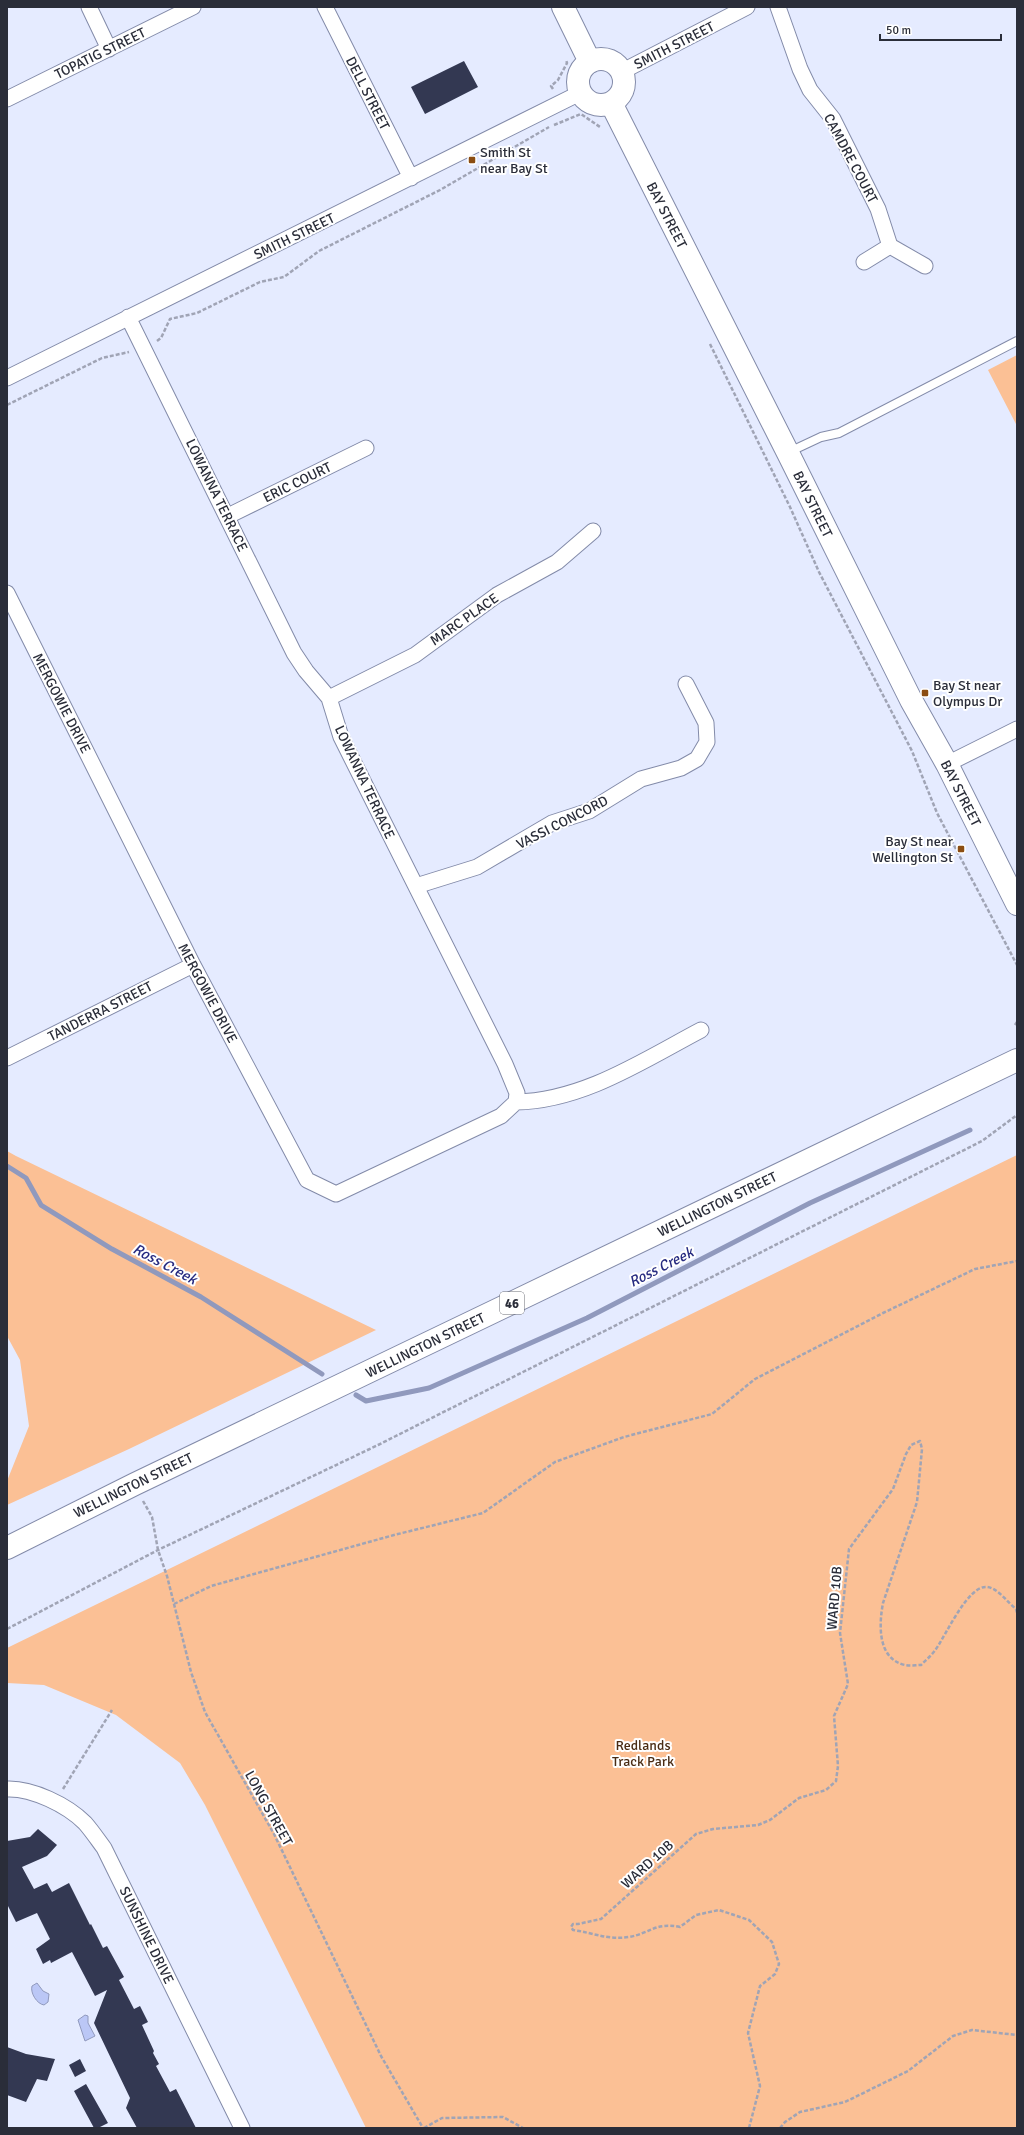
<svg xmlns="http://www.w3.org/2000/svg" width="1024" height="2135" viewBox="0 0 1024 2135" font-family="Signika,sans-serif">
<style>
.green{fill:#fbc095}
.water{fill:#bbc7f6;stroke:#9099bd}
.lines{fill:none;stroke-linecap:round;stroke-linejoin:round}
.stream{stroke:#9099bd;stroke-width:5}
.building{fill:#333852}
.lane-casing{stroke:#838ba9;stroke-width:10}
.street-casing{stroke:#838ba9;stroke-width:17}
.secondary-casing{stroke:#838ba9;stroke-width:24}
.primary-casing{stroke:#838ba9;stroke-width:24}
.path{stroke:#a0a4b5;stroke-width:2.5;stroke-dasharray:4 2;stroke-linecap:butt}
.lane{stroke:#fff;stroke-width:8}
.street{stroke:#fff;stroke-width:15}
.secondary{stroke:#fff;stroke-width:22}
.primary{stroke:#fff;stroke-width:22}
.poi-dot{fill:#8b4d12;stroke:#fff;stroke-width:1.5}
.labels{text-anchor:middle;stroke-width:4;stroke-linejoin:round;paint-order:stroke}
.shield{fill:#fff;stroke:#6a6c74;stroke-width:1}
.shield-label{font-size:13px;font-weight:bold;fill:#2a2d39}
.street-label{font-size:14px;fill:#2a2d39;stroke:#fff}
.poi-label{font-size:14px;fill:#2a2d39;stroke:#fff;text-anchor:start}
.park-label{font-size:14px;fill:#4a2c14;stroke:#fff}
.water-label{font-size:15px;font-style:italic;fill:#272b81;stroke:#fff}
</style>
<rect width="100%" height="100%" fill="#e5ebff"/>
<!-- green -->
<path class="green" d="M1017 355V426L988 370Z
M7 1151 16 1156 376 1330 129 1449 7 1505V1481L29 1426 20 1360 7 1336Z
M1017 1155V2128H366L205 1805 180 1763 116 1715 44 1685 7 1683V1648Z"/>
<!-- water -->
<path class="water" d="M37 1983 43 1991 49 1994 48 2002 44 2005C37 2004 30 1993 32 1986Z
M85 2015 88 2016V2023L95 2036 85 2041 78 2020Z"/>
<g class="lines">
<!-- stream -->
<path class="stream" d="M7 1166 26 1178 41 1205 112 1249 201 1297 322 1374
M356 1395 366 1401 429 1388 587 1318 810 1203 970 1130"/>
</g>
<!-- building -->
<path class="building" d="M464 61 478 87 425 114 411 87Z
M38 1829 57 1845 47 1856 22 1867 34 1889 47 1883 52 1892 69 1883 90 1925 91 1924 103 1948 107 1946 124 1977 119 1980 134 2009 140 2006 148 2022 142 2025 154 2051 153 2053 159 2064 156 2066 170 2092 176 2089 196 2128H137L126 2108 130 2098 94 2023 107 1990 95 1996 72 1952 51 1963 50 1960 43 1964 36 1949 50 1939 37 1913 16 1922 7 1904V1841L30 1837Z
M7 2047 26 2054 55 2059 47 2081 37 2079 26 2102 7 2095Z
M80 2059 86 2071 75 2077 69 2065Z
M86 2084 108 2123 98 2128H94L74 2091Z"/>
<g class="lines">
<defs>
<path id="lane" d="M789 452 821 437 839 433 1017 341"/>
<path id="street" d="M89 7 109 49
M325 7 411 178
M778 7 800 69 810 90 833 119 878 209 890 246
M621 72 747 7
M7 99 193 7
M864 262 890 246 925 266
M128 317 294 653 306 671 329 698 341 737 505 1064 517 1093 516 1102
M7 378 580 93
M228 516 366 448
M7 593 193 965 307 1180 336 1194 501 1116 516 1102
M329 698 415 655 497 595 557 562 593 531
M947 764 1017 729
M416 886 477 867 552 823 589 811 641 779 681 768 697 759 707 742 706 723 686 684
M7 1058 193 965
M516 1102C583 1101 644 1060 701 1030
M7 1789C32 1788 67 1805 85 1823 92 1831 98 1840 104 1848L242 2128"/>
<path id="secondary" d="M563 7 590 62
M578 82a23 23 0 1 1 46 0a23 23 0 1 1-46 0Z
M611 103 788 453 911 700 947 764 1017 904"/>
<path id="primary" d="M7 1548 135 1484 1017 1060"/>
</defs>
<!-- lane casing -->
<use href="#lane" class="lane-casing"/>
<!-- street casing -->
<use href="#street" class="street-casing"/>
<!-- secondary casing -->
<use href="#secondary" class="secondary-casing"/>
<!-- primary casing -->
<use href="#primary" class="primary-casing"/>
<!-- path -->
<path class="path" d="M553 89 551 86 558 80 567 63 566 60
M554 125 581 114 600 127
M157 341 161 338 170 319 197 313 260 282 284 277 319 251 440 190 549 127
M710 344 790 507 819 572 912 751 937 813 1017 965
M7 405 102 358 129 352
M1015 1025 1017 1022
M143 1501 152 1517 158 1550 167 1576 191 1672 205 1712 274 1834 381 2056 423 2128
M174 1604 211 1586 394 1535 483 1513 555 1462 624 1437 712 1414 755 1379 883 1313 975 1269 1017 1261
M7 1629 158 1550 378 1445 982 1141 1017 1115
M63 1789 112 1710
M424 2128 442 2118 503 2117 523 2128
M749 2128 760 2086 748 2033 760 1986 775 1974 779 1964 772 1942 749 1920 719 1910 696 1915 680 1927C655 1922 651 1933 629 1937 607 1940 594 1933 573 1930L571 1927 573 1924H578L601 1919 696 1834 713 1829 758 1825 770 1820 799 1798 826 1790 836 1781 838 1766 834 1716 848 1684 840 1633 849 1549 893 1489 906 1454 911 1445 920 1441 922 1449 917 1502 883 1603C879 1624 877 1659 905 1665 910 1666 916 1665 921 1665 926 1660 932 1655 936 1649 946 1635 968 1585 987 1587 998 1588 1008 1603 1016 1609L1017 1613
M780 2128 785 2122 800 2112 845 2102 908 2071 953 2036 972 2030 1017 2035"/>
<!-- lane -->
<use href="#lane" class="lane"/>
<!-- street -->
<use href="#street" class="street"/>
<!-- secondary -->
<use href="#secondary" class="secondary"/>
<!-- primary -->
<use href="#primary" class="primary"/>
</g>
<!-- markers -->
<g class="poi-dot">
<rect x="468" y="156" width="8" height="8" rx="2"/>
<rect x="921" y="689" width="8" height="8" rx="2"/>
<rect x="957" y="845" width="8" height="8" rx="2"/>
</g>
<g class="labels">
<!-- shield labels -->
<rect class="shield" x="500" y="1292" width="24" height="22" rx="3"/>
<g class="shield-label">
<text x="512" y="1308">46</text>
</g>
<!-- street labels -->
<g class="street-label">
<text transform="translate(674 45) rotate(-27)" y="5">SMITH STREET</text>
<text transform="translate(100 53) rotate(-26)" y="5">TOPATIG STREET</text>
<text transform="translate(368 93) rotate(63)" y="5">DELL STREET</text>
<text transform="translate(851 158) rotate(62)" y="5">CAMDRE COURT</text>
<text transform="translate(667 215) rotate(63)" y="5">BAY STREET</text>
<text transform="translate(294 236) rotate(-26)" y="5">SMITH STREET</text>
<text transform="translate(297 482) rotate(-26)" y="5">ERIC COURT</text>
<text transform="translate(217 495) rotate(64)" y="5">LOWANNA TERRACE</text>
<text transform="translate(813 504) rotate(64)" y="5">BAY STREET</text>
<text transform="translate(464 619) rotate(-35)" y="5">MARC PLACE</text>
<text transform="translate(62 703) rotate(63)" y="5">MERGOWIE DRIVE</text>
<text transform="translate(365 782) rotate(65)" y="5">LOWANNA TERRACE</text>
<text transform="translate(961 793) rotate(63)" y="5">BAY STREET</text>
<text transform="translate(562 822) rotate(-27)" y="5">VASSI CONCORD</text>
<text transform="translate(208 993) rotate(62)" y="5">MERGOWIE DRIVE</text>
<text transform="translate(100 1011) rotate(-27)" y="5">TANDERRA STREET</text>
<text transform="translate(717 1204) rotate(-26)" y="5">WELLINGTON STREET</text>
<text transform="translate(425 1345) rotate(-26)" y="5">WELLINGTON STREET</text>
<text transform="translate(133 1485) rotate(-26)" y="5">WELLINGTON STREET</text>
<text transform="translate(834 1598) rotate(-85)" y="5">WARD 10B</text>
<text transform="translate(269 1808) rotate(61)" y="5">LONG STREET</text>
<text transform="translate(647 1864) rotate(-42)" y="5">WARD 10B</text>
<text transform="translate(147 1935) rotate(64)" y="5">SUNSHINE DRIVE</text>
</g>
<!-- poi labels -->
<g class="poi-label">
<text x="480" y="157">Smith St<tspan x="480" dy="16">near Bay St</tspan></text>
<text x="933" y="690">Bay St near<tspan x="933" dy="16">Olympus Dr</tspan></text>
<text x="953" y="846" text-anchor="end">Bay St near<tspan x="953" dy="16">Wellington St</tspan></text>
</g>
<!-- park labels -->
<g class="park-label">
<text x="643" y="1750">Redlands<tspan x="643" dy="16">Track Park</tspan></text>
</g>
<!-- water labels -->
<g class="water-label">
<text transform="translate(165 1264) rotate(28)" y="5">Ross Creek</text>
<text transform="translate(661 1267) rotate(-27)" y="5">Ross Creek</text>
</g>
</g>
<!-- border -->
<rect width="1024" height="2135" fill="none" stroke="#2a2d39" stroke-width="16"/>
<!-- scale -->
<path d="M880 34v6h121v-6" fill="none" stroke="#2a2d39" stroke-width="2"/>
<text x="886" y="34" font-size="12" fill="#2a2d39" stroke="#ffffff" stroke-width="3" paint-order="stroke">50 m</text>
</svg>
